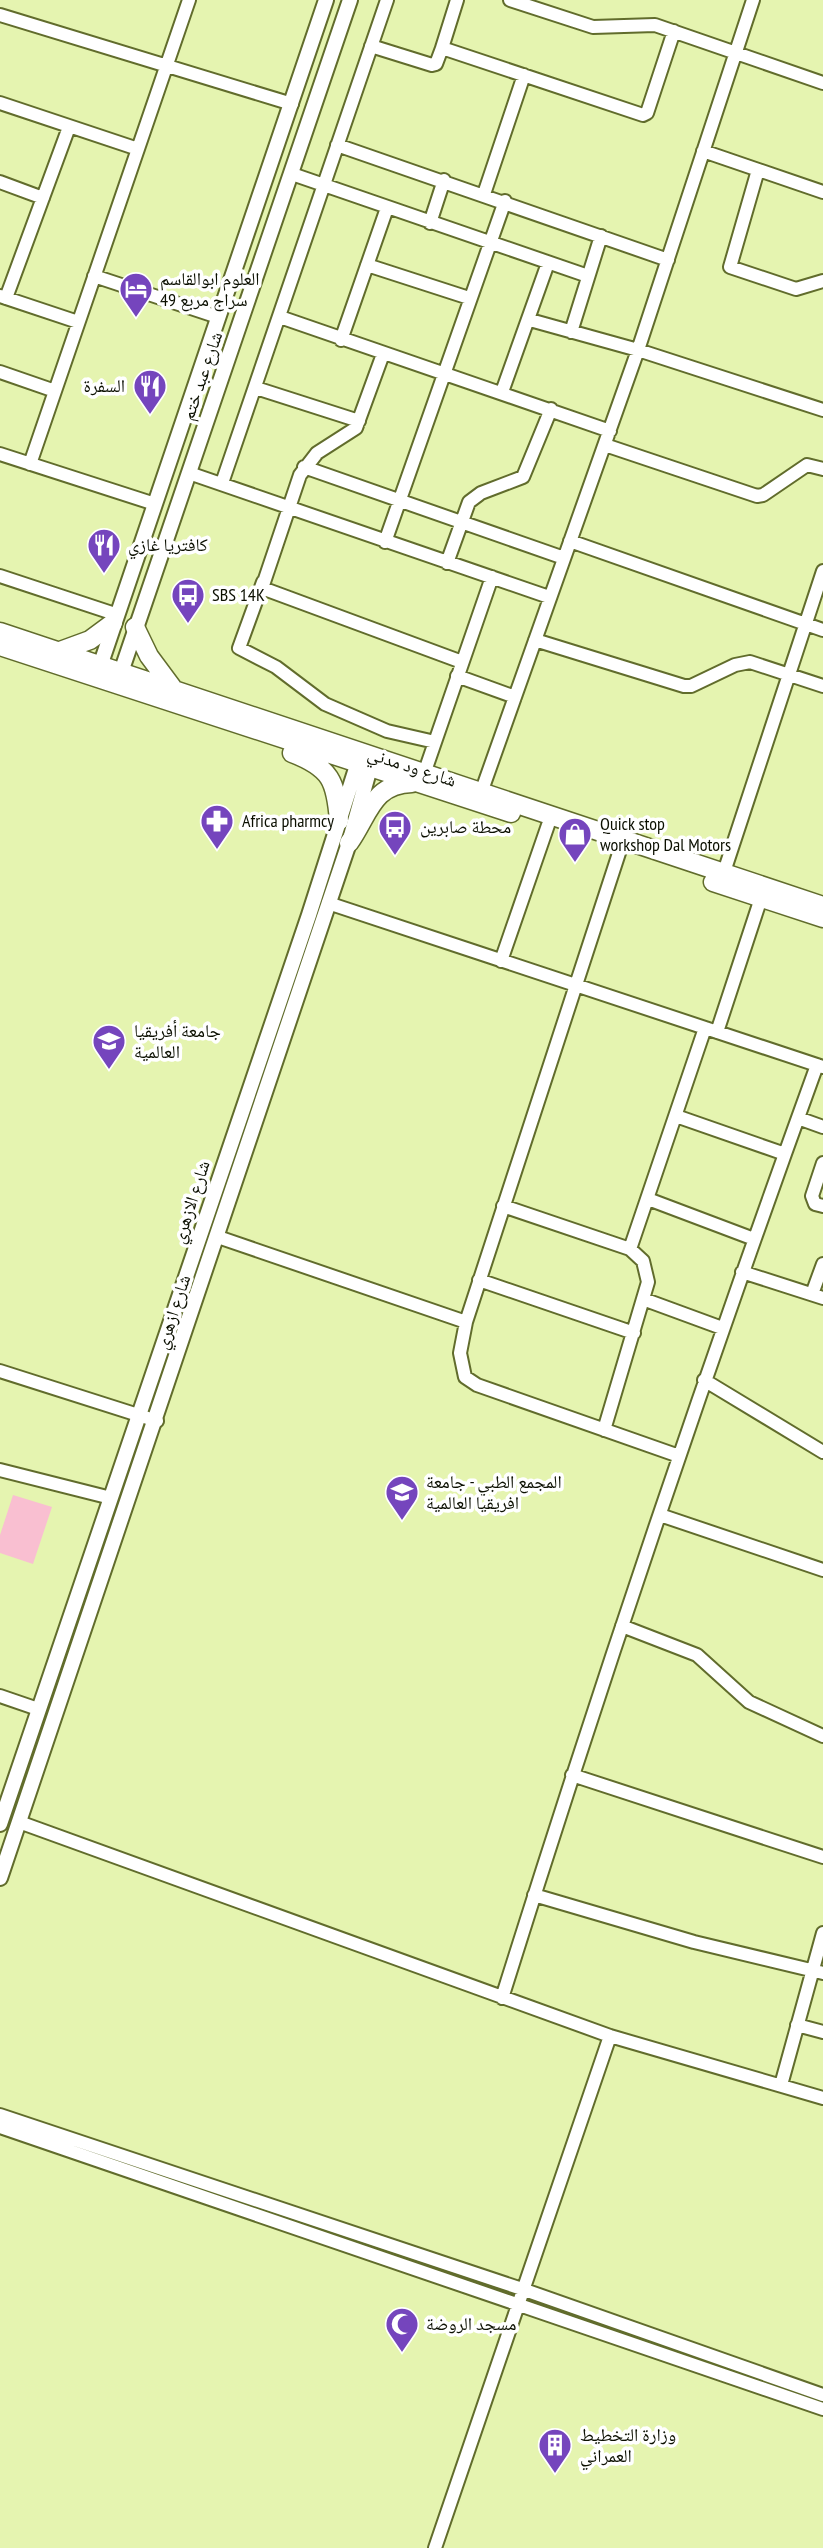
<svg xmlns="http://www.w3.org/2000/svg" width="823" height="2548" viewBox="0 0 823 2548" font-family="'PT Sans Narrow','Noto Naskh Arabic',sans-serif">
<style>
.green{fill:#f9bfd1}
.lines{fill:none;stroke-linecap:round;stroke-linejoin:round}
.minor-casing{stroke:#616c2c;stroke-width:16}
.major-casing{stroke:#616c2c;stroke-width:18}
.highway-casing{stroke:#616c2c;stroke-width:21}
.minor{stroke:#fff;stroke-width:12}
.major{stroke:#fff;stroke-width:14}
.highway{stroke:#fff;stroke-width:18}
.labels{text-anchor:middle;stroke-width:7;stroke-linejoin:round;paint-order:stroke}
.poi-label{font-size:18px;fill:#0b0f00;stroke:#fff;text-anchor:start}
.street-label{font-size:18px;fill:#0b0f00;stroke:#fff}
</style>
<rect width="100%" height="100%" fill="#e5f4b0"/>
<!-- green -->
<path class="green" d="M13 1495 52 1507 33 1564 0 1553V1535Z"/>
<g class="lines">
<defs>
<path id="minor" d="M457 0 442 48 643 115 647 113 674 31
M510 0 593 27 655 25 823 83
M0 15 292 104
M371 46 432 65 436 64 442 48
M0 103 138 149
M337 145 668 260
M703 151 823 192
M758 170 730 267 796 289 823 281
M292 174 588 276
M0 182 43 198
M484 194 524 75
M430 223 444 180
M367 265 469 298
M94 276 218 317
M0 296 78 322
M6 298 69 127
M280 317 610 431
M530 320 638 350 823 410
M571 332 601 236
M341 340 387 208
M383 354 356 428 317 453 300 475 262 588 462 662
M0 372 55 391
M256 388 359 421
M502 392 548 263
M605 445 757 496 763 495 807 465 823 469
M0 454 155 504
M30 464 189 0
M304 467 564 558
M189 473 549 597
M222 483 387 0
M570 541 823 630
M385 542 505 201
M447 563 469 502 481 493 523 477 551 409
M0 576 115 614
M263 582 239 648 276 667 325 704 387 731 435 742
M535 640 684 686H691L735 665 750 662 823 686
M457 676 515 697
M425 771 492 577
M482 790 638 350 753 0
M724 872 823 571
M328 903 823 1067
M501 961 548 825
M717 1032 761 898
M676 1116 785 1154
M798 1118 823 1127
M823 1163 812 1196 815 1204 823 1206
M648 1199 754 1239
M503 1206 630 1249 643 1261 648 1282 604 1430
M218 1237 466 1322 460 1353 465 1377 477 1385 679 1456
M630 1249 705 1028
M742 1272 823 1298
M479 1280 634 1333
M812 1294 823 1264
M643 1299 722 1328
M466 1322 620 850
M0 1371 157 1421
M704 1380 823 1452
M0 1470 111 1498
M660 1515 823 1570
M622 1626 697 1655 749 1702 823 1736
M0 1696 38 1709
M572 1775 823 1857
M19 1822 610 2036 823 2098
M534 1895 694 1942 823 1973
M502 1998C600 1685 705 1374 817 1065
M797 2025 823 2032
M781 2085 823 1933
M0 2115 522 2289 823 2395
M0 2127 823 2409
M435 2548 610 2036"/>
<path id="major" d="M97 675 326 0
M118 681 350 0
M0 1824 309 915 361 753
M0 1878 349 843 373 757"/>
<path id="highway" d="M135 627 149 656 172 687
M0 632 823 906
M0 646 511 813
M60 651 90 640 113 623
M292 753C331 768 336 781 339 821
M349 843C369 815 372 784 412 783
M713 882 823 918"/>
</defs>
<!-- minor casing -->
<use href="#minor" class="minor-casing"/>
<!-- major casing -->
<use href="#major" class="major-casing"/>
<!-- highway casing -->
<use href="#highway" class="highway-casing"/>
<!-- minor -->
<use href="#minor" class="minor"/>
<!-- major -->
<use href="#major" class="major"/>
<!-- highway -->
<use href="#highway" class="highway"/>
</g>
<!-- icons -->
<defs>
<symbol id="hotel-pin" viewBox="-11 -11 22 30"><path d="M0 17L-7.5 6A9.5 9.5 0 1 1 7.5 6Z" fill="#7545bd" stroke="#fff"/><path d="M-6-4.5h1.5V1H6V5H4.5V3h-9V5H-6ZM-4 0a1.8 1.8 0 1 1 3.6 0ZM.5 0V-2.5h3Q6-2.5 6 0Z" fill="#fff"/></symbol>
<symbol id="restaurant-pin" viewBox="-11 -11 22 30"><path d="M0 17L-7.5 6A9.5 9.5 0 1 1 7.5 6Z" fill="#7545bd" stroke="#fff"/><path d="M-5-6h1v4h1v-4h1v4h1v-4h1v5L-1.5 .5V6h-2V.5L-5-1ZM5-6V6H3V1.5H1.5Q1.5-4 5-6Z" fill="#fff"/></symbol>
<symbol id="bus-pin" viewBox="-11 -11 22 30"><path d="M0 17L-7.5 6A9.5 9.5 0 1 1 7.5 6Z" fill="#7545bd" stroke="#fff"/><path d="M-5-6H5V4H4V6H2V4H-2V6H-4V4H-5ZM-3.5-4V0h7V-4ZM-3.5 1.2v1.5H-2V1.2ZM2 1.2v1.5H3.5V1.2Z" fill="#fff"/></symbol>
<symbol id="pharmacy-pin" viewBox="-11 -11 22 30"><path d="M0 17L-7.5 6A9.5 9.5 0 1 1 7.5 6Z" fill="#7545bd" stroke="#fff"/><path d="M-2-6h4v4h4v4h-4v4h-4v-4h-4v-4h4Z" fill="#fff"/></symbol>
<symbol id="shop-pin" viewBox="-11 -11 22 30"><path d="M0 17L-7.5 6A9.5 9.5 0 1 1 7.5 6Z" fill="#7545bd" stroke="#fff"/><path d="M-5-2.5h2.3a2.7 3.5 0 0 1 5.4 0H5L5.5 6h-11ZM-1.5-2.5h3a1.5 2.3 0 0 0-3 0Z" fill="#fff"/></symbol>
<symbol id="university-pin" viewBox="-11 -11 22 30"><path d="M0 17L-7.5 6A9.5 9.5 0 1 1 7.5 6Z" fill="#7545bd" stroke="#fff"/><path d="M0-5L7-2L0 1L-7-2ZM-4 1L0 2.5L4 1V4Q0 6-4 4Z" fill="#fff"/></symbol>
<symbol id="mosque-pin" viewBox="-11 -11 22 30"><path d="M0 17L-7.5 6A9.5 9.5 0 1 1 7.5 6Z" fill="#7545bd" stroke="#fff"/><path d="M3.5-4.9A6 6 0 1 0 3.5 4.9A5 5 0 1 1 3.5-4.9Z" fill="#fff"/></symbol>
<symbol id="building-pin" viewBox="-11 -11 22 30"><path d="M0 17L-7.5 6A9.5 9.5 0 1 1 7.5 6Z" fill="#7545bd" stroke="#fff"/><path d="M-4-6H4V6H1V3H-1V6H-4ZM-2.5-4.3h1.7v1.8h-1.7ZM.8-4.3h1.7v1.8H.8ZM-2.5-1h1.7V.8h-1.7ZM.8-1h1.7V.8H.8Z" fill="#fff"/></symbol>
</defs>
<g fill-rule="evenodd">
<use href="#hotel-pin" x="117" y="270" width="38" height="52"/>
<use href="#restaurant-pin" x="131" y="367" width="38" height="52"/>
<use href="#restaurant-pin" x="85" y="526" width="38" height="52"/>
<use href="#bus-pin" x="169" y="576" width="38" height="52"/>
<use href="#pharmacy-pin" x="198" y="802" width="38" height="52"/>
<use href="#bus-pin" x="376" y="808" width="38" height="52"/>
<use href="#shop-pin" x="556" y="815" width="38" height="52"/>
<use href="#university-pin" x="90" y="1022" width="38" height="52"/>
<use href="#university-pin" x="383" y="1473" width="38" height="52"/>
<use href="#mosque-pin" x="383" y="2305" width="38" height="52"/>
<use href="#building-pin" x="536" y="2426" width="38" height="52"/>
</g>
<g class="labels">
<!-- poi labels -->
<g class="poi-label">
<text x="160" y="285">العلوم ابوالقاسم<tspan x="160" dy="21">سراج مربع 49</tspan></text>
<text x="125" y="392" text-anchor="end">السفرة</text>
<text x="128" y="551">كافتريا غازي</text>
<text x="212" y="601">SBS 14K</text>
<text x="242" y="827">Africa pharmcy</text>
<text x="600" y="830">Quick stop<tspan x="600" dy="21">workshop Dal Motors</tspan></text>
<text x="420" y="833">محطة صابرين</text>
<text x="134" y="1037">جامعة أفريقيا<tspan x="134" dy="21">العالمية</tspan></text>
<text x="426" y="1488">المجمع الطبي - جامعة<tspan x="426" dy="21">افريقيا العالمية</tspan></text>
<text x="426" y="2330">مسجد الروضة</text>
<text x="580" y="2441">وزارة التخطيط<tspan x="580" dy="21">العمراني</tspan></text>
</g>
<!-- street labels -->
<g class="street-label">
<text transform="translate(202 376) rotate(-71)" y="6">شارع عبد ختم</text>
<text transform="translate(412 767) rotate(18)" y="6">شارع ود مدني</text>
<text transform="translate(191 1202) rotate(-72)" y="6">شارع الازهري</text>
<text transform="translate(173 1312) rotate(-72)" y="6">شارع ازهري</text>
</g>
</g>
</svg>
